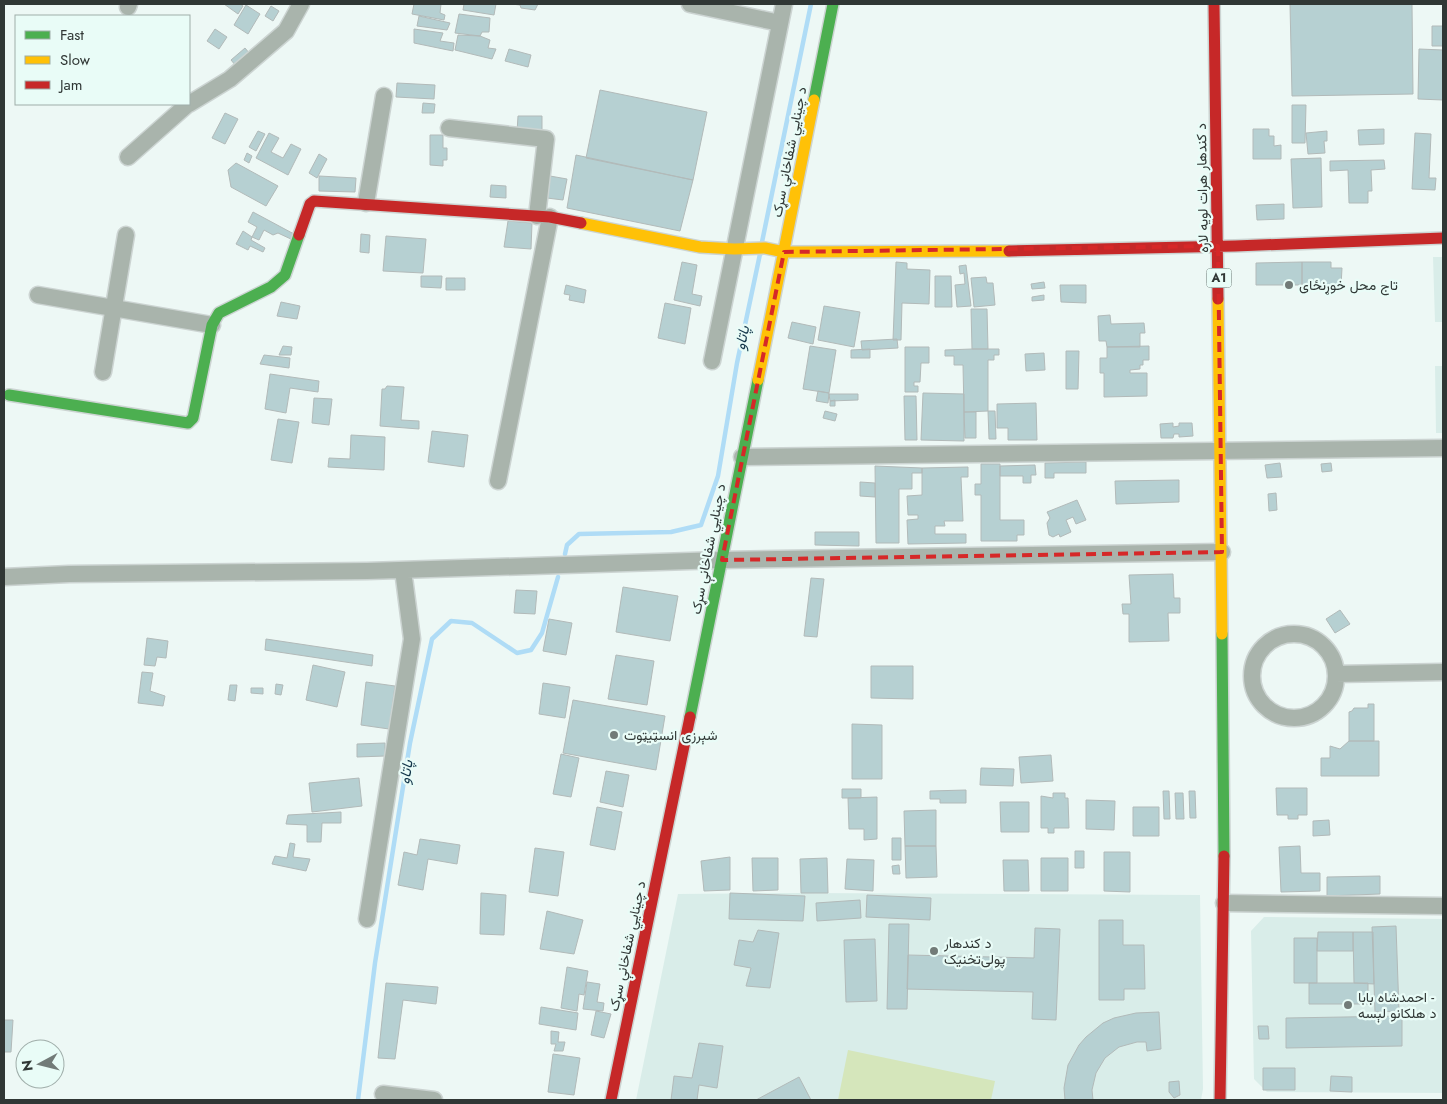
<svg xmlns="http://www.w3.org/2000/svg" width="1447" height="1104" viewBox="0 0 1447 1104" font-family="Jost,Vazirmatn,sans-serif">
<style>
.built{fill:#d9ede9}
.green{fill:#d5e6bb}
.lines{fill:none;stroke-linecap:round;stroke-linejoin:round}
.stream{stroke:#afdcf6;stroke-width:4.5}
.building{fill:#b6d0d2;stroke:#b2bab9}
.street-casing{stroke:#ccd4d2;stroke-width:19}
.fast-casing{stroke:#ccd4d2;stroke-width:14}
.slow-casing{stroke:#ccd4d2;stroke-width:14}
.jam-casing{stroke:#ccd4d2;stroke-width:14}
.street{stroke:#a9b4ac;stroke-width:16}
.fast{stroke:#4caf50;stroke-width:11}
.slow{stroke:#ffc107;stroke-width:11}
.jam{stroke:#c62828;stroke-width:11}
.marked{fill:none;stroke:#d62828;stroke-width:4;stroke-dasharray:10 6;stroke-linejoin:round}
.poi-dot{fill:#727b78;stroke:#e9fcf7;stroke-width:2}
.labels{text-anchor:middle;stroke-width:4.5;stroke-linejoin:round;paint-order:stroke}
.shield{fill:#e9fcf7;stroke:#68726f;stroke-width:1}
.shield-label{font-size:12px;font-weight:bold;fill:#303735}
.street-label{font-size:14px;fill:#303735;stroke:#e9fcf7}
.poi-label{font-size:14px;fill:#303735;stroke:#e9fcf7;text-anchor:start}
.water-label{font-size:15px;font-style:italic;fill:#13364a;stroke:#e9fcf7}
</style>
<rect width="100%" height="100%" fill="#edf8f5"/>
<!-- built -->
<path class="built" d="M1433 257H1443V322H1435Z
M1435 366H1443V433H1436Z
M801 893 1200 895 1203 1089 1201 1100H636L678 894Z
M1264 917 1443 919V1093L1267 1092 1254 1079 1251 931Z"/>
<!-- green -->
<path class="green" d="M848 1050 995 1081 991 1100H838Z"/>
<g class="lines">
<!-- stream -->
<path class="stream" d="M762 242 811 4
M565 554 567 545 579 534 671 532 701 525 718 476 737 363 760 254
M358 1100 375 963 410 743 432 639 451 621 472 623 517 653 531 650 542 633 558 577"/>
</g>
<!-- building -->
<path class="building" d="M224 4H240L243 6 238 14Z
M414 4H441L440 13 445 15 444 20 412 14Z
M464 4H496L494 15 463 10Z
M511 4H538L535 10 521 8 520 5Z
M1290 4H1412L1413 94 1292 96Z
M246 5 260 14 248 34 234 25Z
M271 6 279 11 273 21 265 16Z
M459 14 490 18 489 32H482L480 36 455 33Z
M419 16 450 23 447 30 417 26Z
M1432 26H1443V46H1432Z
M215 29 227 37 219 49 207 41Z
M414 29 443 33 440 41 454 43 453 51 414 43Z
M458 35 480 36 490 40 488 48 496 49 492 59 455 50Z
M245 48 250 54 236 66 231 60Z
M509 49 531 55 528 67 505 61Z
M1419 49 1443 50V100L1418 99Z
M397 83 435 85 434 99 396 97Z
M600 90 707 112 693 180 586 158Z
M423 103 435 104 434 113H422Z
M1292 105H1306L1305 143H1292Z
M225 113 238 119 225 144 212 138Z
M518 116H542V133L517 132Z
M1253 129H1269V136H1274V146L1281 145V159H1253Z
M1384 129V144L1359 145 1358 130Z
M258 131 265 134 256 151 249 147Z
M1327 131V141H1324L1325 153 1308 154 1306 133Z
M269 133 279 138 271 152 283 158 291 144 301 149 288 175 256 158Z
M1415 133 1431 134 1429 178H1436L1435 190 1412 189Z
M430 135H443V148H447V160H443V166L430 165Z
M247 153 252 156 249 163 244 160Z
M319 154 327 159 317 178 309 173Z
M576 155 693 180 680 231 567 208Z
M1321 158 1322 207 1293 208 1291 159Z
M1384 160 1385 169 1371 170 1372 191H1368V203H1349L1348 170 1330 171V161Z
M236 163 278 186 266 206 231 187 228 170Z
M319 176 356 178 355 192 319 191Z
M550 176 567 179 563 200 547 198Z
M491 185 506 186V198L490 197Z
M1284 204V219L1257 220 1256 205Z
M253 212 294 234 293 240 278 233 273 235 264 230 259 240 252 237 257 227 248 222Z
M508 221 532 223 531 249 504 247Z
M243 231 252 237 251 240 265 248 263 252 250 246 248 250 236 244Z
M361 234 370 235 369 253 360 252Z
M386 236 426 239 423 273 383 271Z
M682 262 697 265 692 294 702 296 700 306 674 300Z
M896 262 907 263V269L930 270 929 304 902 303 901 340H893Z
M1302 262V285H1256V263Z
M1302 262H1331V268H1342L1341 286 1302 285Z
M966 265 971 306 957 307 955 285 965 284 964 273 960 274 959 266Z
M421 276H442L441 288 421 287Z
M935 276H951L952 307H935Z
M986 277 987 283H993L995 305 974 307 971 278Z
M446 278H465V290H446Z
M1044 282 1045 288 1032 289 1031 284Z
M566 285 586 290 584 303 569 300 570 295 564 294Z
M1060 285H1086V303L1061 302Z
M1044 295V300L1032 301V297Z
M281 302 300 306 297 319 277 316Z
M665 303 691 308 685 344 658 338Z
M824 306 860 312 854 347 818 340Z
M971 309H987L988 349H972Z
M1110 315 1111 324 1144 323 1145 333H1140V347H1107L1106 341H1099L1098 316Z
M792 322 816 327 813 344 788 338Z
M897 339 898 348 862 350 861 341Z
M283 346 292 347 291 355H279Z
M810 346 836 350 829 393 803 389Z
M1149 346V360H1143V365H1140V369L1130 370V373H1147V396L1104 397V373H1100V358H1107V347Z
M905 347H929V363H921L920 382H914V386H918V392H905Z
M870 349V358H851V350Z
M972 349H999V355H994V360H988V411L964 412 963 365H954V356H945V350Z
M1066 351H1079L1078 389H1066Z
M1044 353 1045 370 1026 371 1025 354Z
M264 355 290 358 289 368 260 364Z
M270 374 319 381 318 392 290 388 286 413 265 409Z
M387 386 404 387 401 420 419 421V429L380 426 382 389H385Z
M818 391 829 393 828 403 816 401Z
M923 393 964 394V441L921 440Z
M829 394H858V400L830 401Z
M904 396H916L917 440H905Z
M314 398 332 399 329 425 312 423Z
M835 400V406H830V401Z
M1036 403 1037 440H1008V428H997V404Z
M825 411 837 414 835 421 823 418Z
M988 411H995L996 439H989Z
M964 412H976V438H965Z
M278 419 299 422 292 463 271 460Z
M1173 423V427L1179 426V423H1192L1193 436 1179 437V434H1174L1173 438H1161L1160 424Z
M432 431 468 435 464 467 428 462Z
M351 435 385 437 384 470 328 467 329 458 350 459Z
M1086 462V473H1054V478H1045V463Z
M1280 463 1282 477 1267 478 1265 465Z
M1331 463 1332 471 1322 472 1321 464Z
M981 464H1000V520H1024V535H1017V541H981V495H975V484H981Z
M1035 465 1036 475H1031V483H1023V476H1000V466Z
M875 466 922 468V473H912V489H899V543H876Z
M968 467V477H961L963 521H944L945 526H935V534H966V543L908 544 907 520 918 519V515H908L907 496 922 495V468Z
M1179 480V502L1116 504 1115 481Z
M860 482 875 483V497L860 496Z
M1276 493 1277 510 1269 511 1268 494Z
M1077 500 1086 520 1076 524 1073 517 1066 520 1071 532 1060 537 1059 534 1053 537 1049 535 1047 523 1050 518 1047 512Z
M815 532H859V546L815 545Z
M1173 574 1174 598H1180V613H1168L1169 641 1129 642V614H1123L1122 604H1131L1129 575Z
M811 578 824 579 817 637 804 636Z
M623 587 678 596 670 641 616 632Z
M516 590 537 591 535 614 514 613Z
M1340 610 1350 624 1335 633 1326 619Z
M549 619 572 623 566 655 543 651Z
M147 638 168 641 166 658 157 657 155 666 144 665Z
M266 639 373 655 372 666 265 650Z
M616 655 654 661 647 705 608 699Z
M313 665 345 672 337 707 306 700Z
M871 666H913V699L871 698Z
M142 672 153 673 150 691 165 696 163 706 138 703Z
M366 682 395 686 389 729 361 725Z
M543 683 570 687 565 718 539 714Z
M276 684 283 685 281 695 275 694Z
M230 685H237L235 701 228 700Z
M251 688H263V694L251 693Z
M573 700 665 716 656 770 563 753Z
M1368 704H1374V741H1349V712L1352 711 1354 708H1368Z
M852 724 882 725V779H852Z
M1349 741H1379V776H1321V758H1330V746L1340 749Z
M385 743V756L357 757V744Z
M561 754 579 758 571 797 553 794Z
M1051 755 1053 781 1021 783 1019 757Z
M981 768 1014 769 1013 786 980 785Z
M606 771 629 775 623 807 600 802Z
M359 778 362 806 312 812 309 783Z
M1276 788H1307V815H1298V819H1288V815H1277Z
M842 789H861V798H842Z
M966 790V803H940V799H930V791Z
M1163 791H1169L1170 819H1164Z
M1189 791H1195L1196 818H1190Z
M1053 793H1065V798H1068L1069 828H1054V833H1048V828H1041V796L1053 798Z
M1175 793H1183L1184 819H1176Z
M877 797V839L864 840V829H849L848 798Z
M1086 800 1115 801 1114 830 1086 829Z
M1000 802H1029V832H1001Z
M597 807 622 812 615 850 590 845Z
M1133 807H1159V836H1133Z
M936 810V846H905L904 811Z
M341 812V823H322L321 842H307V825L286 824 288 815Z
M1329 820 1330 835 1313 836V821Z
M892 838H901V860H892Z
M420 839 460 845 457 864 428 859 423 890 398 885 404 852 417 855Z
M290 843 295 844 293 857 310 859 306 871 272 864 275 856 287 858Z
M905 846H936L937 877 906 878Z
M1300 846 1301 873H1320V891L1281 892 1279 847Z
M535 848 564 852 558 896 529 892Z
M1075 851H1084V868H1075Z
M1104 852H1130V892L1104 891Z
M730 857V890L704 891 701 861Z
M752 858H778V890L753 891Z
M827 858 828 893H801L800 859Z
M1041 858H1068V891H1041Z
M847 859 874 860 873 891 845 889Z
M1003 860H1028L1029 891H1004Z
M899 865 900 874H893L892 866Z
M1380 876V894L1327 896V877Z
M481 893 506 895 504 935 480 934Z
M730 893 805 896 803 921 729 919Z
M867 895 931 898 930 920 866 917Z
M860 900 861 918 817 921 816 903Z
M547 911 583 920 574 954 540 949Z
M1099 920H1123V945H1144L1145 989H1124V1000H1099Z
M889 924H909L907 1009H887Z
M1396 926 1399 1011 1375 1012 1372 927Z
M1035 928 1060 929 1056 1020 1032 1019 1033 992 907 989 908 955 1034 958Z
M758 930 779 933 770 988 746 986 751 968 734 965 739 940 753 942Z
M1318 932H1353V951H1317Z
M1353 932H1373L1374 984 1354 983Z
M1294 938H1317V983H1294Z
M875 939 877 1001 846 1002 844 940Z
M567 967 588 971 584 995 579 994 577 1011 561 1008Z
M587 982 600 984 597 1002 604 1003 603 1011 583 1009Z
M386 983 438 987 436 1004 403 1000 395 1059 378 1058Z
M1309 983H1368V1004H1309Z
M541 1007 578 1013 576 1030 539 1024Z
M596 1011 611 1014 604 1038 591 1035Z
M1159 1012 1161 1049 1147 1051 1146 1042H1137L1119 1047 1105 1058 1096 1073 1092 1090 1093 1100H1065L1064 1088 1068 1065 1079 1045 1086 1037 1103 1023 1114 1018 1136 1013Z
M1402 1016V1046L1286 1048V1018Z
M4 1020H13L11 1052H4Z
M1258 1026H1268L1269 1039H1259Z
M551 1031 559 1032 558 1042H565L563 1051H554L556 1044H551Z
M699 1043 723 1046 717 1088 699 1085 697 1100H671L674 1076 692 1078Z
M553 1054 580 1058 574 1095 548 1092Z
M1263 1068H1295V1090H1263Z
M1331 1076 1352 1077V1092L1330 1091Z
M799 1077 811 1100H756Z
M1179 1081 1180 1095 1174 1098 1169 1092V1082Z"/>
<g class="lines">
<defs>
<path id="street" d="M690 4 780 23
M128 7 129 4
M189 104 230 79 286 31 301 4
M449 128 546 139 537 216
M128 157 188 104
M366 203 384 96
M38 295 212 325
M712 361 784 4
M103 372 126 235
M742 457 1443 448
M498 481 550 217
M4 577 69 574 367 571 722 560 1222 552
M1252 676a42 42 0 1 1 84 0a42 42 0 1 1-84 0Z
M1336 674 1443 672
M1224 903 1443 906
M367 919 412 639 403 570
M383 1094 434 1100"/>
<path id="fast" d="M814 100 833 4
M9 395 188 423 193 418 212 325 219 313 271 287 285 275 299 235
M1222 634 1224 856
M690 717 758 380"/>
<path id="slow" d="M581 223 700 247 734 249 765 248 784 252 1009 251
M1218 299 1222 634
M758 380 814 100"/>
<path id="jam" d="M1214 4 1218 299
M299 235 310 204 314 201 550 217 581 223
M1009 251 1235 246 1443 238
M611 1100 690 717
M1220 1100 1224 856"/>
</defs>
<!-- street casing -->
<use href="#street" class="street-casing"/>
<!-- fast casing -->
<use href="#fast" class="fast-casing"/>
<!-- slow casing -->
<use href="#slow" class="slow-casing"/>
<!-- jam casing -->
<use href="#jam" class="jam-casing"/>
<!-- street -->
<use href="#street" class="street"/>
<!-- fast -->
<use href="#fast" class="fast"/>
<!-- slow -->
<use href="#slow" class="slow"/>
<!-- jam -->
<use href="#jam" class="jam"/>
</g>
<!-- marked area -->
<path class="marked" d="M1218 246 1222 552 722 560 784 252Z"/>
<!-- markers -->
<g class="poi-dot">
<circle cx="1289" cy="285" r="5"/>
<circle cx="614" cy="735" r="5"/>
<circle cx="934" cy="951" r="5"/>
<circle cx="1348" cy="1005" r="5"/>
</g>
<g class="labels">
<!-- shield labels -->
<rect class="shield" x="1206.5" y="268.5" width="25" height="19" rx="4"/>
<g class="shield-label">
<text x="1219" y="282">A1</text>
</g>
<!-- street labels -->
<g class="street-label">
<text transform="translate(789 152) rotate(-79)" y="5">د چينايي شفاخانې سړک</text>
<text transform="translate(1202 188) rotate(-91)" y="5">د کندهار هرات لویه لاره</text>
<text transform="translate(708 549) rotate(-79)" y="5">د چينايي شفاخانې سړک</text>
<text transform="translate(627 946) rotate(-78)" y="5">د چينايي شفاخانې سړک</text>
</g>
<!-- poi labels -->
<g class="poi-label">
<text x="1299" y="290">تاج محل خوړنځای</text>
<text x="624" y="740">شېرزی انسټيټوت</text>
<text x="944" y="948">د کندهار<tspan x="944" dy="16">پولی‌تخنیک</tspan></text>
<text x="1358" y="1002">احمدشاه بابا -<tspan x="1358" dy="16">د هلکانو لېسه</tspan></text>
</g>
<!-- water labels -->
<g class="water-label">
<text transform="translate(742 338) rotate(-78)" y="5">پاتاو</text>
<text transform="translate(406 772) rotate(-81)" y="5">پاتاو</text>
</g>
</g>
<!-- border -->
<rect width="1447" height="1104" fill="none" stroke="#303735" stroke-width="10"/>
<!-- legend -->
<rect x="15" y="15" width="175" height="90" fill="#e9fcf7" stroke="#9fada9"/>
<rect x="25" y="31" width="25" height="8" fill="#4caf50" stroke="#9fada9"/>
<text x="60" y="40" font-size="15" fill="#303735">Fast</text>
<rect x="25" y="56" width="25" height="8" fill="#ffc107" stroke="#9fada9"/>
<text x="60" y="65" font-size="15" fill="#303735">Slow</text>
<rect x="25" y="81" width="25" height="8" fill="#c62828" stroke="#9fada9"/>
<text x="60" y="90" font-size="15" fill="#303735">Jam</text>
<!-- north arrow -->
<g transform="translate(40 1064) rotate(263)"><circle r="24" fill="#e9fcf7" stroke="#9fada9"/>
<path d="M0-4L9 19L0 12L-9 19Z" fill="#727b78"/>
<text y="-8" font-size="14" font-weight="bold" text-anchor="middle" fill="#303735">N</text>
</g>
</svg>
